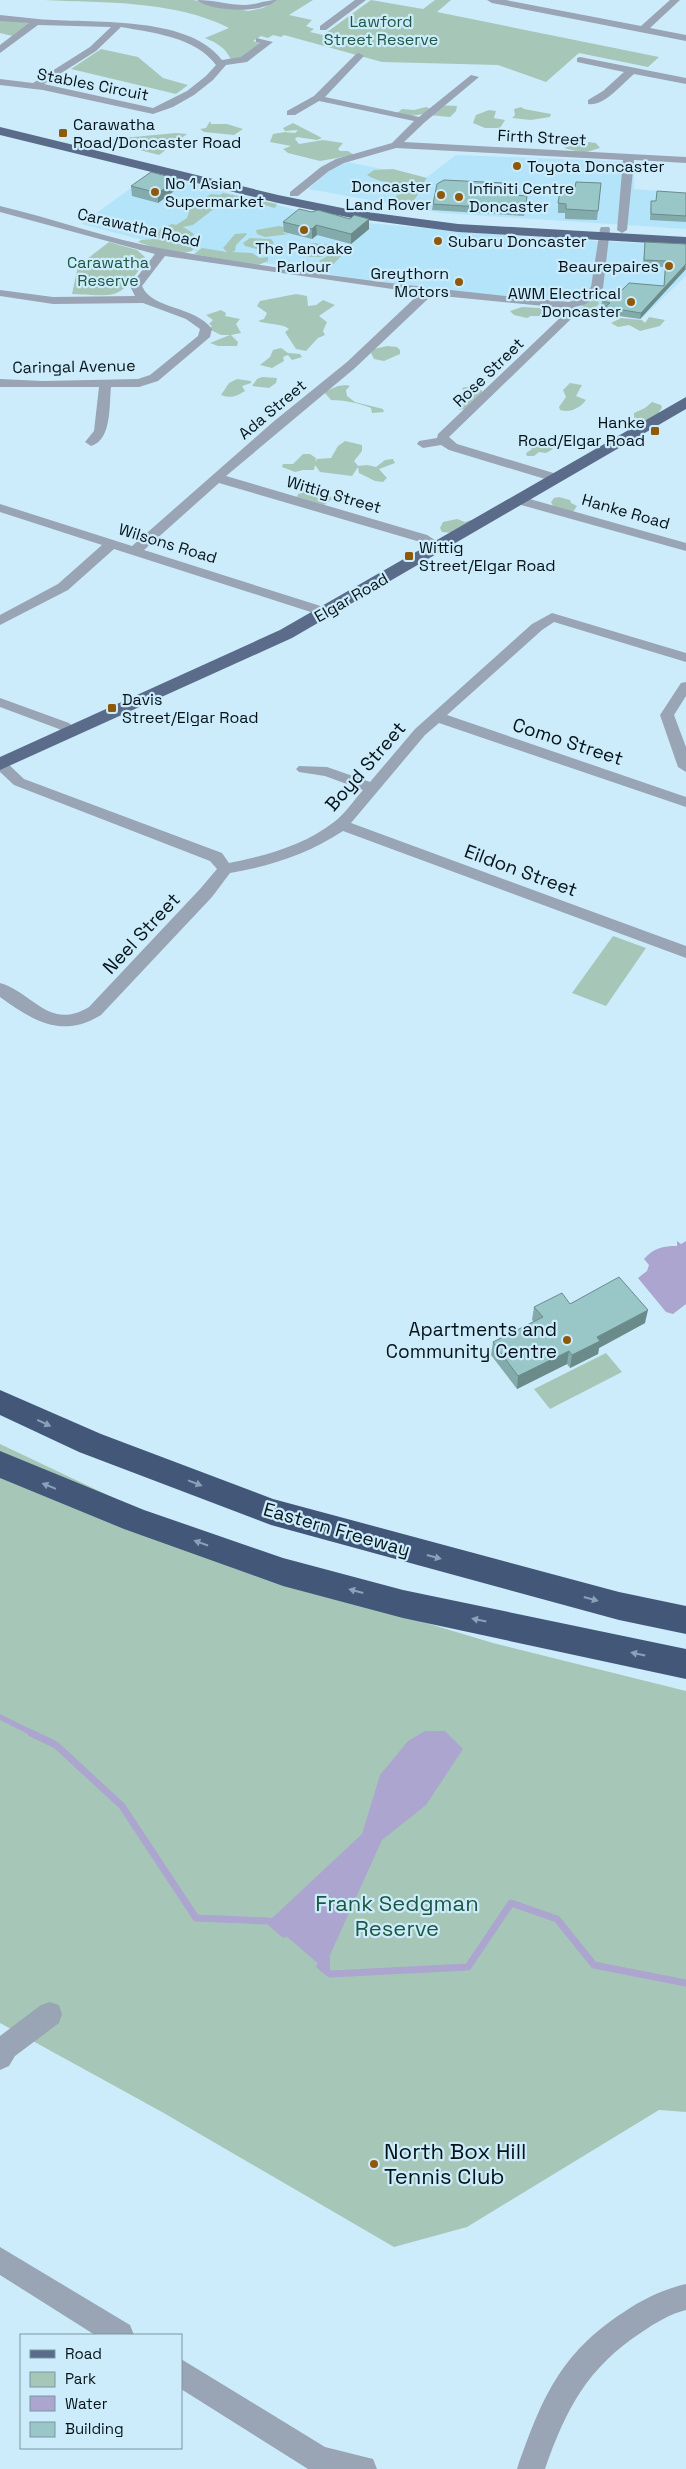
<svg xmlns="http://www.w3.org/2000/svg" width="686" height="2469" viewBox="0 0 686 2469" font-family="'Space Grotesk',sans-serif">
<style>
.built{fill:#b4e4fa}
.green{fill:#a6c7b7}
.water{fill:#aba5cf}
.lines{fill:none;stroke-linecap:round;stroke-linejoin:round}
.stream-far1{stroke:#aba5cf;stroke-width:5.5}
.stream{stroke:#aba5cf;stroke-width:7}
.minor{fill:#99a4b5;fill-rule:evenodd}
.major{fill:#5a6c89;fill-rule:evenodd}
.highway{fill:#435879;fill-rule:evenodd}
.wall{fill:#84abab}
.shaded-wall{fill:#6b8b8b}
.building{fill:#99c7c7;stroke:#6b8b8b}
.oneway{fill:#88a2ba}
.poi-dot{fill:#8e5a0a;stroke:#cdecfb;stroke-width:2}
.labels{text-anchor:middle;stroke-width:4.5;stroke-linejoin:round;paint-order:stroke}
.far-park-label{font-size:16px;fill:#1c5841;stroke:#cdecfb}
.far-street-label{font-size:16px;fill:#051319;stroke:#cdecfb}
.far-poi-label{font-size:16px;fill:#051319;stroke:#cdecfb;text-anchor:start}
.street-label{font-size:19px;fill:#051319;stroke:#cdecfb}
.poi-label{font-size:19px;fill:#051319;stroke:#cdecfb;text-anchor:end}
.near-park-label{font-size:22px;fill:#1c5841;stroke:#cdecfb}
.near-poi-label{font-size:22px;fill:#051319;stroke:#cdecfb;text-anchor:start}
</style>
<rect width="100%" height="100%" fill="#cdecfb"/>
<!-- built -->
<path class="built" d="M456 155 634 162V189L686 193V229L442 213 308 189 333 168 348 162 426 178Z
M152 173 301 211 368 223 513 236 686 246V276L641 319 519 300 346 277 166 246 81 224Z"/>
<!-- green -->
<path class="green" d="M44 0H193L248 11 263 8 277 0H313L289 15 312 20 306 26 314 29 310 32 323 35 371 0 423 9 435 0H451L437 12 659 57 648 67 579 53 546 82 498 65 382 62 284 35 281 37 273 35 268 38 261 36 253 41 259 43 260 46 243 57 231 60C226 48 217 43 205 38L229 28C174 0 104 3 44 0Z
M0 19 30 23 17 37 0 33Z
M101 49 138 57 163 78 188 85 176 94 71 69Z
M434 105 457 106 456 111 450 117 429 115V113L411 116 396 114 402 109 414 110 426 107 431 109Z
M521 107 524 109 551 114 550 117 531 120 512 118 515 115 514 109Z
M489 110 496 111 494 118 505 120 500 128H485L473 123 476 115Z
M210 121 211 124H227L243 129 234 135 204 132 200 129 206 128Z
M293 123 322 138 317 140 297 137 295 139 299 144 323 140 343 143 338 149 340 151H348L354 155 320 161 288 153 283 149 291 146 270 142 273 134 285 132 295 133 298 130 285 131 283 128Z
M176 133 187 134 159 155 101 140Z
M588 142 596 143 600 148 583 153 564 148 577 144 588 145Z
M393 169 427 178 424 182C407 185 382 185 367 175L374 170Z
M406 187 420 190C413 206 405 208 390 205L387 201 392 200Z
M223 193 277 204 275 208 238 198 230 202 224 201 193 225 183 227 193 233 194 236C183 246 166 246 156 236L160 229 172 224 176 225 187 218 190 209 196 204 206 201 203 199 211 194 220 195Z
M279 226 289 228 283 233 289 234 265 237 257 234 256 230Z
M246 233 247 234 236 245 235 251 232 252 252 253 260 258 268 257V261L256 266 194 254 202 248 227 252 223 248 235 234Z
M250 238 271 239 274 243C264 253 257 249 245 246L243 243Z
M155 239 194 247 192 251 175 255 138 242 141 240Z
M109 242 137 250 145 257V261C118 301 119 296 72 294L78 266Z
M312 243 333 245 334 250 325 252 322 257H310L302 255V248Z
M342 247 352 249 344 253 327 271H318L315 268 322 263 319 261Z
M296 294 307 296 308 306 316 305 323 300 335 305 319 316 327 322 323 331 325 335 318 338 306 351 296 349 285 332 289 329C282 323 268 325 258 321L264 319 267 313 257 306 260 301Z
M589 300 598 301 599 304 593 309 588 308 591 312 589 316 582 318 572 315 573 311 584 307 581 305Z
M522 307 540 308 547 311 542 316H531L527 318 514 315 510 311Z
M221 310 226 313 225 316 240 319 236 324 241 333 231 335 238 342 237 346H218L210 343 230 335H221L209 329 212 326 209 324 213 320 206 315Z
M649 317 665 320 660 326 640 331 629 325 618 327 611 323 621 318 642 320 645 323Z
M387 346 397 347 400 350V354L384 361 374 359 371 353 374 349Z
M281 348 288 353 300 354 302 357 292 360 288 355 283 357 284 361 272 368 260 365 270 357 273 350Z
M262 377 277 378 276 383 269 388 252 386 257 379Z
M237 379 251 381V383L242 386 245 391C237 396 231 399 221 395L229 383Z
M570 383 582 385 576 396 586 400C579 409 570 413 560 410L559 407 566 397 563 390Z
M346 385 350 386 346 390 347 396 355 402 383 409 384 412 372 413 371 408C359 403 344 400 331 400L324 392 338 386Z
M466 387 479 388 483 392 466 409 459 410 458 402 466 393 462 388Z
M652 402 661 405 662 408 659 412 662 416 643 422 634 418V413L645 408Z
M345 441 362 445V451L354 461 358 466 367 465 376 467 385 460 393 459 395 463 379 469 387 478 383 482 375 481 359 473 358 467 352 476 320 472 315 465 314 470H303L295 472 282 467 283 464H293L303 454H310L316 458 315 462 317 459 331 458 338 446Z
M532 441 541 442 553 449 546 453 539 452 534 456H527L526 453 532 449 529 447 528 444Z
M312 490 329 494 332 499 324 505 297 497 298 494Z
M559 497 570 500 571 503 577 506 573 512 553 506 551 502 554 498Z
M457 519 465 522 471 520 472 523 454 533 442 532 440 528 443 522Z
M613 936 646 948 606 1006 572 993Z
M606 1353 622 1372 550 1409 534 1389Z
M0 1444 293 1583 493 1643 686 1691V2112L659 2110 467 2227 394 2247 162 2112 0 2023Z"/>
<!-- water -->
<path class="water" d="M677 1241 681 1244 686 1241V1304L673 1314 666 1312 638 1278 647 1271 649 1265 644 1259C654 1248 662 1246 677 1246Z
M425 1731H445L463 1749 426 1805 382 1840 330 1955V1974L269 1921 362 1834 380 1775 408 1741Z"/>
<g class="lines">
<!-- stream-far1 -->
<path class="stream-far1" d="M0 1717 34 1734"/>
<!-- stream -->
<path class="stream" d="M31 1733 56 1745 122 1806 196 1918 269 1921 284 1934
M320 1966 330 1974 468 1967 511 1903 557 1919 594 1965 686 1983"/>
<!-- minor -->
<path class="minor" d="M197 0C214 0 229 5 245 5 256 5 265 0 277 0 262 14 212 12 197 0Z
M355 0H366L326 30H320V26Z
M487 0H506L641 26 670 0H680L650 28 686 35V41L492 3Z
M0 15C13 16 25 18 38 19 90 24 187 14 222 60L241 57 260 43 256 42V38L273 42 247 62 226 65 213 80 194 95 173 107 153 114 43 90 0 85V79L33 83 90 47 111 27 38 25 0 53V45L29 23 0 21ZM121 27C154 33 195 37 216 65L206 76 187 91 153 108 44 84 96 51Z
M359 53 364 56 362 58 325 97 419 117 471 75 479 77 425 122 404 142 686 157V163L634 160 627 230 622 233 617 230 623 160 396 148 344 163 329 171 298 196H290V192L321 167 336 159 392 143 414 121 319 101 295 115H287V111L314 96 356 54Z
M580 57 686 78V84L634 74C623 83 604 107 588 104V100L603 91 624 72 577 62V58Z
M0 206C55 219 109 239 164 249 298 273 434 290 569 302L578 299 591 287 600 229 601 227H609L610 229 603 288 586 304 575 307 577 311 570 320 449 437 457 444 560 475 561 478 555 482 449 450 441 445 423 448 417 444 419 441 437 438 438 434 562 316 565 311 564 308 432 295 355 368 226 476 427 535 446 547 444 550H434L417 541 219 483 144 550 330 609 332 612 330 615H320L114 549 68 590 0 625V615L58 584 102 545 0 512V504L132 546 273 422 347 362 420 293 165 256 142 286C152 310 194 305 212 329L210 337 158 381 139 387H111C109 405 112 440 91 446L85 442 94 431 99 387H0V379L43 381 138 379 150 375 198 336 200 329 186 319 143 303 53 304 0 296V290L53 297 135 296 130 286 155 254 0 212Z
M519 496 686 543V551L514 503 512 500Z
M552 613 686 653V662L554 622 542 630 447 715 686 797V807L439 723 425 735 351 823 686 946V958L343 831C308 854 271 866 230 873L212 897 101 1015C62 1039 33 1021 0 997V983C34 993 49 1031 89 1007L200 889 217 869 210 861 14 785 0 772V759L5 761 24 779 222 853 229 863C265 856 305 845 334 822 345 814 354 800 363 790L325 776 299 772 296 769 299 766 327 767 370 782 415 729 532 624Z
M686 682V696L674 715 686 747V772L678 767 660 715 681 683Z
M0 698 69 723 79 732 72 737 59 729 0 707Z
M50 2002 59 2005 62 2014 59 2023 15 2056 9 2066 0 2070V2036L41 2005Z
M0 2247 130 2325 134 2335H95L0 2275Z
M686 2284V2310C670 2314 655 2323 642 2332 587 2368 566 2409 545 2469H517C541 2400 560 2353 624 2312 643 2299 664 2289 686 2284Z
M181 2359 325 2447 373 2459 377 2469H308L181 2389Z"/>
<!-- major -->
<path class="major" d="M0 127 278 195 352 210 458 224 686 237V245L458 232 352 218 278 203 0 135Z
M686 397V409L292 638 0 770V757L280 630Z"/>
<!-- highway -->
<path class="highway" d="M0 1390 101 1434 273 1499 619 1592 686 1606V1634L619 1620 271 1525 79 1452 0 1415Z
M0 1451 144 1510 283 1558 403 1590 686 1649V1679L403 1618 283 1586 124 1529 0 1478Z"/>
</g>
<!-- wall -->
<path class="wall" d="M601 183 597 220 565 219V213H558V203L575 187Z
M131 186 178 188 158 203 132 196Z
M504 189 503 194 527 196 524 216 432 210 433 204Z
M686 193V222L650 220 651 201H656Z
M312 212 350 219H369V229L351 244 317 235 312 239 284 232 283 222Z
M645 242 686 244V270H685L640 319 605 314V308L601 307 602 301 621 291 664 286 665 267 643 266Z
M570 1304 645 1323 599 1348 598 1354 570 1368 567 1364 517 1389 491 1355 493 1342 534 1322 532 1320 534 1307Z"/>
<!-- shaded-wall -->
<path class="shaded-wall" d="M178 179V188L158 203V193Z
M369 219V229L351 244V234Z
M316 225 317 235 312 239V229Z
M685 264V270L640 319 641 313Z
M648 1310 645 1323 599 1348 598 1354 570 1368 572 1355 597 1337Z
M569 1351 567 1364 517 1389 518 1376Z"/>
<!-- building -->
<path class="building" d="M151 172 178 179 158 193 131 186Z
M444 180 504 183 503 194 527 196 525 210 433 204 437 184Z
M576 182 601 183 598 211 566 209V204L558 203 561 186 575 187Z
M657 191 686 193V216L651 214V201H656Z
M299 209 312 212 318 210 350 219 354 215 369 219 351 234 316 225 312 229 283 222Z
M645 242 686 244V264L641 313 605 307 610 303 602 301 613 290 621 291 629 283 664 286 666 261 644 260Z
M619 1277 648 1310 597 1337 600 1341 572 1355 569 1351 518 1376 493 1342 543 1317 534 1307 562 1293 570 1304Z"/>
<!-- one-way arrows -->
<defs><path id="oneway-solid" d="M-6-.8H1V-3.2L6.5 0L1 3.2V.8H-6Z" transform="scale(1.25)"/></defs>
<g class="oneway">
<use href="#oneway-solid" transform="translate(44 1423) rotate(25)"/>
<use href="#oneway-solid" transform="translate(195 1483) rotate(21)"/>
<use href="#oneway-solid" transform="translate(49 1486) rotate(-158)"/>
<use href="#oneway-solid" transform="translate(201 1543) rotate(-161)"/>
<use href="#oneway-solid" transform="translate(434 1557) rotate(15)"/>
<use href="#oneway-solid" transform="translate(356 1591) rotate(-165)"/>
<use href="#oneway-solid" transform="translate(591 1599) rotate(15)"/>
<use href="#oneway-solid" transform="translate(479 1620) rotate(-168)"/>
<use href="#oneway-solid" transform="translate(638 1654) rotate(-168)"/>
</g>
<!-- markers -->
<g class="poi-dot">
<rect x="58" y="128" width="10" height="10" rx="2.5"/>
<circle cx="517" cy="166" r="5"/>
<circle cx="155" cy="192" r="5"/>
<circle cx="441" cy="195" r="5"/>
<circle cx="459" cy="197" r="5"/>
<circle cx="304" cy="230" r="5"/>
<circle cx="438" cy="241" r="5"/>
<circle cx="669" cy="266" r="5"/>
<circle cx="459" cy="282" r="5"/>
<circle cx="631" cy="302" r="5"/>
<rect x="650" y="426" width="10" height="10" rx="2.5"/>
<rect x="404" y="551" width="10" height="10" rx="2.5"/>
<rect x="107" y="703" width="10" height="10" rx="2.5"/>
<circle cx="567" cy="1340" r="5"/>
<circle cx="374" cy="2164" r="5"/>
</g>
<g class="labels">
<!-- far-park labels -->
<g class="far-park-label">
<text x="381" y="27">Lawford<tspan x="381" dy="18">Street Reserve</tspan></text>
<text x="108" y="268">Carawatha<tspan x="108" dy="18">Reserve</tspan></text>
</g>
<!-- far-street labels -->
<g class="far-street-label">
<text transform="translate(93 84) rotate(11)" y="6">Stables Circuit</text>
<text transform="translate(542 137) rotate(3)" y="6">Firth Street</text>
<text transform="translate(139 227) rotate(13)" y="6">Carawatha Road</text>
<text transform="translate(74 366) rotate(-1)" y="6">Caringal Avenue</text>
<text transform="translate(488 372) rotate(-44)" y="6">Rose Street</text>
<text transform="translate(272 409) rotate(-40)" y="6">Ada Street</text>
<text transform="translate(334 494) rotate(16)" y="6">Wittig Street</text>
<text transform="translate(626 511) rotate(16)" y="6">Hanke Road</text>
<text transform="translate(168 543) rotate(17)" y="6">Wilsons Road</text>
<text transform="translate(351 597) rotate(-30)" y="6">Elgar Road</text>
</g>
<!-- far-poi labels -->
<g class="far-poi-label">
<text x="73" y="130">Carawatha<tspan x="73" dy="18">Road/Doncaster Road</tspan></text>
<text x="527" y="172">Toyota Doncaster</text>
<text x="165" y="189">No 1 Asian<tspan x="165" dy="18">Supermarket</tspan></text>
<text x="431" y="192" text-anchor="end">Doncaster<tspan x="431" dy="18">Land Rover</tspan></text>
<text x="469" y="194">Infiniti Centre<tspan x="469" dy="18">Doncaster</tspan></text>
<text x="448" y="247">Subaru Doncaster</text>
<text x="304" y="254" text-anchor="middle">The Pancake<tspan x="304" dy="18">Parlour</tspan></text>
<text x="659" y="272" text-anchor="end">Beaurepaires</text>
<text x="449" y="279" text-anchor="end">Greythorn<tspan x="449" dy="18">Motors</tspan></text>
<text x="621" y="299" text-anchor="end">AWM Electrical<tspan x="621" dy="18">Doncaster</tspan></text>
<text x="645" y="428" text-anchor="end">Hanke<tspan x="645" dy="18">Road/Elgar Road</tspan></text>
<text x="419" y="553">Wittig<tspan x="419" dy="18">Street/Elgar Road</tspan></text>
<text x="122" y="705">Davis<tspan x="122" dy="18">Street/Elgar Road</tspan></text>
</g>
<!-- street labels -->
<g class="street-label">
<text transform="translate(568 741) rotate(18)" y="7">Como Street</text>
<text transform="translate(365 766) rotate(-49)" y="7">Boyd Street</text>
<text transform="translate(521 870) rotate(20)" y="7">Eildon Street</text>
<text transform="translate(141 933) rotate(-47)" y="7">Neel Street</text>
<text transform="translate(337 1529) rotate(16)" y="7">Eastern Freeway</text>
</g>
<!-- poi labels -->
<g class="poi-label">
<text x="557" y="1336">Apartments and<tspan x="557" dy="22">Community Centre</tspan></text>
</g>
<!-- near-park labels -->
<g class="near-park-label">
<text x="397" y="1911">Frank Sedgman<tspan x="397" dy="25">Reserve</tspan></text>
</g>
<!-- near-poi labels -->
<g class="near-poi-label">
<text x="384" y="2159">North Box Hill<tspan x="384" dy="25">Tennis Club</tspan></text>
</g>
</g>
<!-- legend -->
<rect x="20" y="2334" width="162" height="115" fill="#cdecfb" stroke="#7d95a1"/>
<rect x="30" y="2350" width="25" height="8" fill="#5a6c89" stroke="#7d95a1"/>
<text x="65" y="2359" font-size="15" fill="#051319">Road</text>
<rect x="30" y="2372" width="25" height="15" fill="#a6c7b7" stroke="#7d95a1"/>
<text x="65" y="2384" font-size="15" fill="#051319">Park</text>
<rect x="30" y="2396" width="25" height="15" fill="#aba5cf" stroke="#7d95a1"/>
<text x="65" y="2409" font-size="15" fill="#051319">Water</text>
<rect x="30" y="2422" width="25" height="15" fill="#99c7c7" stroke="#7d95a1"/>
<text x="65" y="2434" font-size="15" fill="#051319">Building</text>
</svg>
